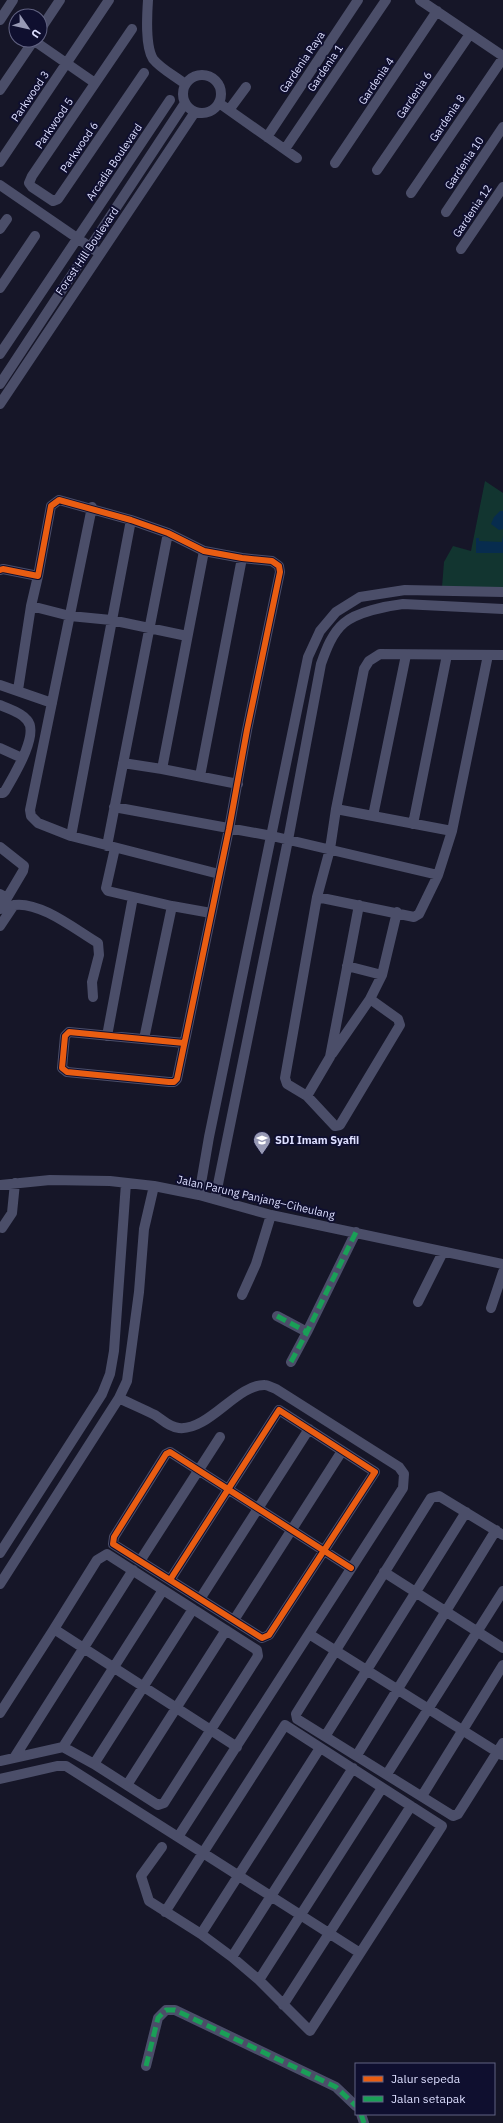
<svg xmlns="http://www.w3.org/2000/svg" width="503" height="2123" viewBox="0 0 503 2123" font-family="'IBM Plex Sans',sans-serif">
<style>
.green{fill:#123530}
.water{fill:#072c4e}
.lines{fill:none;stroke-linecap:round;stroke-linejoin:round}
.minor{stroke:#4b4e69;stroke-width:10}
.quiet{stroke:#1a9f57;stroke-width:5;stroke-dasharray:10 5;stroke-linecap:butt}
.cycleway-casing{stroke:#0f0f2f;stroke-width:8}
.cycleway{stroke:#e95d12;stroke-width:6}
.labels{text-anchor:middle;stroke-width:4;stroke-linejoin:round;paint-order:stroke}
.street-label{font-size:11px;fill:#dddfff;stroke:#0f0f2f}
.poi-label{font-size:11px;font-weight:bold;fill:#dddfff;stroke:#0f0f2f;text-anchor:start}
</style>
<rect width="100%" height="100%" fill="#161628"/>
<!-- green -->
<path class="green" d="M485 481 503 493V588L442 587 444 562 453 546 471 551Z"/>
<!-- water -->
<path class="water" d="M500 511H503V529L499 530 491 524 494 517Z
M503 536V553H476V538H479V541L502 542Z"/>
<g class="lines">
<!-- minor -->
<path class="minor" d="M148 0C147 15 145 46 153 59 161 69 175 76 185 84
M420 0 503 56
M0 20 13 0
M132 29 32 176 29 183 32 187 53 201 58 199 144 73
M40 30 60 0
M33 40 95 83
M183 94a19 19 0 1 1 38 0a19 19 0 1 1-38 0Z
M0 90 34 40
M219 103 297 158
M229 110 246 87
M267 137 358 0
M285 149 386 0
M0 162 109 0
M335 163 437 11
M377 170 470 34
M0 185 96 251
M411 193 503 58
M446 212 503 127
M0 229 7 219
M461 249 503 187
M0 288 35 236
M0 354 170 100
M0 384 185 103
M0 404 195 112
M92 507 30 810 31 816 38 823 71 836 219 874
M0 570 3 569 38 576 51 506 59 500 131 520 168 533 204 551 242 558 272 561 279 566 280 572 247 730 229 829 177 1079 174 1082H169L67 1072 62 1068 65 1036 69 1032 184 1043
M31 606 70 616 111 620 187 636
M0 685 52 703
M18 690 31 606 38 576
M0 705C8 709 21 712 27 720 40 734 13 777 5 791L3 793H0
M0 748 22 758
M123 763 162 769 238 784
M162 769 204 551
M200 776 242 558
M114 807 272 836 438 875
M336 809 452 831
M373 816 406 655
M413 824 447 655
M71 836 131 520
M107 846 168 533
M0 847 24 866 23 871 7 898
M115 848 106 888 108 891 172 906 211 913
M0 894 7 898 0 909
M317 897 414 917 419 914 438 875 452 831 488 655
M0 926 14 905C40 901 76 930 98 943L99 955 92 982 93 997
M347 966 382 975
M370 999 398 1019 400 1025 340 1125 335 1126 307 1096 287 1084 285 1078 317 897 330 849 336 809 364 669 369 661 380 654 503 655
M107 1036 133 897
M144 1039 172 906
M332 1054 370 999 382 975 397 912
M307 1096 330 1057 359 905
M0 1185 50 1180 110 1181 154 1186 199 1195 271 1215 503 1264
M199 1195 209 1137 308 657 320 631 336 612 360 597 405 590 503 592
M215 1199 288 840 321 664C326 650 332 633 344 623 357 612 386 606 403 604L503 609
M2 1228 12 1213 15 1183
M242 1295 256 1264 271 1215
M418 1302 443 1252
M491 1308 503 1272
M277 1316 307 1332
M291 1362 307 1332 356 1232
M503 1535 439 1496 431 1498 296 1714 297 1719 453 1816 458 1814 503 1743
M0 1553 102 1394 110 1374 114 1351 126 1183
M140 1561 220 1437
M384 1572 503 1648
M170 1580 279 1410 375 1472 269 1635 262 1638 113 1544 114 1537 166 1454 170 1452C230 1491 291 1529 351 1568
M0 1584 119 1398 127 1381 139 1292 144 1229 154 1186
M200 1599 309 1429
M234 1620 342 1451
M309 1634 502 1755
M0 1713 54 1629 237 1747
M326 1735 466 1512
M63 1747 163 1590
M357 1755 496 1530
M14 1758 133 1570
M0 1761 63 1747 94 1764 158 1805 164 1803 258 1656 257 1650 107 1554 97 1560 54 1629
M94 1764 193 1609
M387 1774 503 1591
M0 1779 57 1766H66L178 1837 403 1488 404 1474 399 1467 276 1389C273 1388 268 1385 265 1385 237 1384 209 1431 179 1428 169 1427 163 1420 155 1415 143 1409 131 1404 119 1398
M127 1785 226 1630
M422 1796 503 1665
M178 1837 360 1953
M162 1847 141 1876 149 1901 201 1934 232 1957 259 1980 310 2031 442 1826 285 1725 165 1912
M201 1934 320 1748
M232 1957 353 1768
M259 1980 382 1788
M283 2005 411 1806
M146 2066 158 2018 166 2010H175L336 2087 356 2106
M361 2114 364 2123"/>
<!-- quiet -->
<path class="quiet" d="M277 1316 307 1332
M291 1362 307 1332 356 1232
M146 2066 158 2018 166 2010H175L336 2087 356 2106
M361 2114 364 2123"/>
<defs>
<path id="cycleway" d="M0 570 3 569 38 576 51 506 59 500 131 520 168 533 204 551 242 558 272 561 279 566 280 572 247 730 229 829 177 1079 174 1082H169L67 1072 62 1068 65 1036 69 1032 184 1043
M170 1580 279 1410 375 1472 269 1635 262 1638 113 1544 114 1537 166 1454 170 1452C230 1491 291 1529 351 1568"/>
</defs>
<!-- cycleway casing -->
<use href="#cycleway" class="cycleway-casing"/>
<!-- cycleway -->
<use href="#cycleway" class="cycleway"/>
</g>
<!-- icons -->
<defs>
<symbol id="school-pin" viewBox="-11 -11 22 30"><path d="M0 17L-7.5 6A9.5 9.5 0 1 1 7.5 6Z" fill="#9799b4" stroke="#0f0f2f"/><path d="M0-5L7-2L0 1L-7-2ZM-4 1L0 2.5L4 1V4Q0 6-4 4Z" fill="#fff"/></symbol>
</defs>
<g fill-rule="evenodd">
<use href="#school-pin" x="252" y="1130" width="20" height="27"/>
</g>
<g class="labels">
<!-- street labels -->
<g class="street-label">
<text transform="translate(302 62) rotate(-56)" y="4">Gardenia Raya</text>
<text transform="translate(325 68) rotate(-56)" y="4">Gardenia 1</text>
<text transform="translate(376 81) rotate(-56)" y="4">Gardenia 4</text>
<text transform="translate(414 95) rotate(-56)" y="4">Gardenia 6</text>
<text transform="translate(30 96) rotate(-56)" y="4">Parkwood 3</text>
<text transform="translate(447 118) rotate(-56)" y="4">Gardenia 8</text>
<text transform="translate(54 123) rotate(-56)" y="4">Parkwood 5</text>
<text transform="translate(79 147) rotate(-56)" y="4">Parkwood 6</text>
<text transform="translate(114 162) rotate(-56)" y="4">Arcadia Boulevard</text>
<text transform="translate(464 163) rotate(-56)" y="4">Gardenia 10</text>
<text transform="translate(472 211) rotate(-56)" y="4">Gardenia 12</text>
<text transform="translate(87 251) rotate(-56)" y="4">Forest Hill Boulevard</text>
<text transform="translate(256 1197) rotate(13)" y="4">Jalan Parung Panjang–Ciheulang</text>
</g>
<!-- poi labels -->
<g class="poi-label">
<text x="275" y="1144">SDI Imam Syafii</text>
</g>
</g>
<!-- legend -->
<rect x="355" y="2063" width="140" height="52" fill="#0f0f2f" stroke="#616282"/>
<rect x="363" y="2076" width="20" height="6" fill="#e95d12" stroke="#616282"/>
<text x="391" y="2083" font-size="12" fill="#dddfff">Jalur sepeda</text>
<rect x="363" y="2096" width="20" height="6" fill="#1a9f57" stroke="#616282"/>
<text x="391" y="2103" font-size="12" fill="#dddfff">Jalan setapak</text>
<!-- north arrow -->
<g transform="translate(28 28) rotate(124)"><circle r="19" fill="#0f0f2f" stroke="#616282"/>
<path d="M0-3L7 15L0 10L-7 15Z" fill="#9799b4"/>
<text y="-6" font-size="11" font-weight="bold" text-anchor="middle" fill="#dddfff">U</text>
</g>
</svg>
